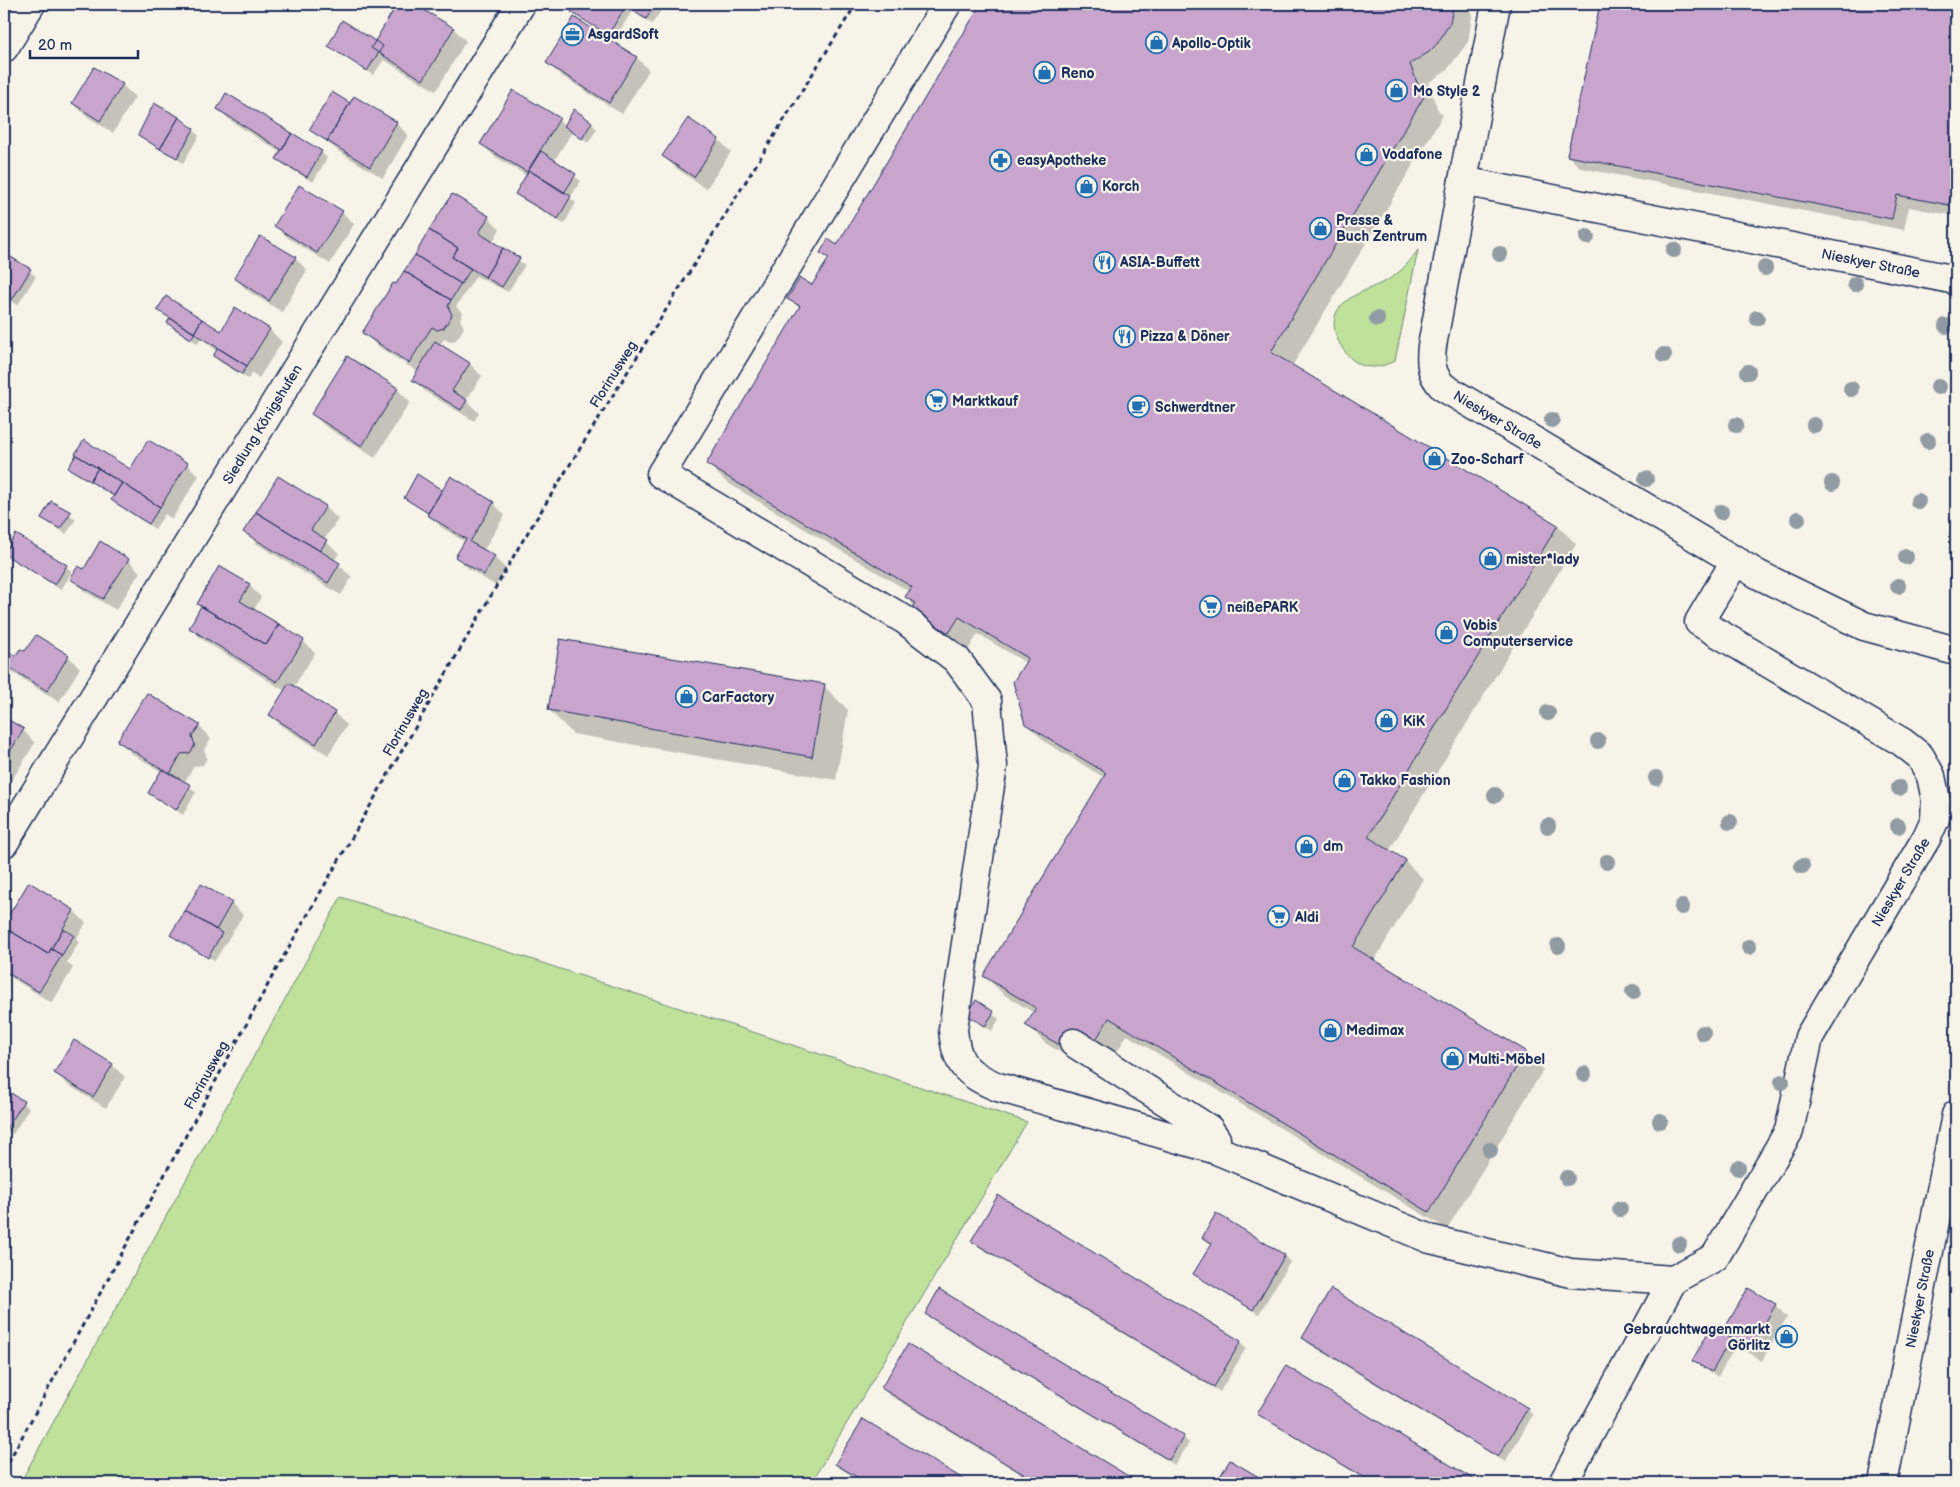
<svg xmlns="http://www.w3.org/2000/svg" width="1960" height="1487" viewBox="0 0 1960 1487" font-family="'Balsamiq Sans',sans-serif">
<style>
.green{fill:#bfe19a;stroke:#6d887c}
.shadow{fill:#0003}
.building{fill:#c9a5ce;stroke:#1b2f5e}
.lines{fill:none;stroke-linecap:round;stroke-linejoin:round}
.minor-casing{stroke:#1b2f5e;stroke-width:31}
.path{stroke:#1b2f5e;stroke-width:3;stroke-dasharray:5 4;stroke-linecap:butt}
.minor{stroke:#f7f3e8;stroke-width:28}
.tree{fill:#909ba3}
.labels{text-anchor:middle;stroke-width:4.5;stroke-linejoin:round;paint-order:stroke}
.poi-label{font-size:14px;font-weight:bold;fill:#1b2f5e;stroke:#f7f3e8;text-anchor:start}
.street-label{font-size:14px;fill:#1b2f5e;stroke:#f7f3e8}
</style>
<rect width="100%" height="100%" fill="#f7f3e8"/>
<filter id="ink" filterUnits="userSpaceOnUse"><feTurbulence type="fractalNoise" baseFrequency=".02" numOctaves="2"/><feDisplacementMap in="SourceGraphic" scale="10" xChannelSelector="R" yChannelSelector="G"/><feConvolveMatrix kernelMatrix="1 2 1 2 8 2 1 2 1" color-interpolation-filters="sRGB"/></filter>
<g filter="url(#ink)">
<!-- green -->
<path class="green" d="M1418 250 1395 361C1383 366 1372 370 1359 364 1349 359 1341 348 1337 338 1322 298 1369 292 1391 278 1403 270 1410 261 1418 250Z
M341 897 1027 1122 811 1483H20Z"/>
<!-- shadow -->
<path class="shadow" d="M399 4H412L454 29 466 41 436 91 384 60 373 75 330 45 375 43Z
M578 4H657L662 9 652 24 632 11 614 40V37L573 11Z
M983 4H1470L1472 17 1468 42 1447 70 1428 83 1438 110 1443 115 1292 366 1558 526 1576 544 1389 851 1405 861 1423 879 1374 961 1525 1052 1543 1070 1447 1229 1127 1035 1112 1061 1098 1052 1088 1069 1045 1043 1027 1024 1034 1013 1003 994 985 976 1105 778 1045 742 1026 723V663L978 634 968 650 931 628 907 597 910 592 726 482 707 463 800 309 789 298 812 287 829 260 822 252 837 246Z
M1601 4H1956V216L1909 207 1904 230 1581 168 1568 156Z
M574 19 637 58 649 70 622 114 560 75 548 63Z
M122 85 135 97 113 133 85 115 73 103Z
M513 91 565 125 591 123 597 129 588 143 572 132 554 161 581 181 570 198 576 203 564 224 522 199 517 194 527 176 494 156 482 144Z
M226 95 321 152 327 158 313 182 284 165 278 159 281 153 231 121 218 109Z
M350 104 396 123 408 135 383 178 341 153 311 130Z
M688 120 719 140 731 152 706 189 676 168 663 156Z
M193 130 199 136 183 163 139 134Z
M342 212 354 224 330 264 288 238 276 226Z
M488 217 500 229 492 243 525 265 508 292 476 276 456 307 463 313 460 319 464 328 456 340 450 342 444 339 440 345 470 364 482 376 466 400 479 413 474 421 426 392 414 380 418 372 376 345 364 333 396 286Z
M4 255 36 276 18 305 4 297Z
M295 258 307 270 282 312 248 291 235 278Z
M236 309 270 330 282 342 259 378 252 373 248 379 220 362 214 356 217 351 201 338 198 344 192 340 196 333 194 331 190 339 174 329 168 323 170 319 159 310 221 333Z
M348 358 397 389 410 402 375 458 325 426 313 414Z
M78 455 131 471 187 464 199 476 172 519 165 514 155 529 118 505 113 500 114 497 76 473 70 468Z
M417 476 443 492 493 503 505 515 483 551 494 557 506 569 496 586 469 569 457 557 465 542 441 527 429 514 406 497Z
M52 503 76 519 66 534 43 518Z
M325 507 338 519 324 540 339 553 334 561 352 577 341 595 257 544 245 532Z
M5 554 66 566 72 572 61 590Z
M128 560 140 572 116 610 84 591 72 579 85 571Z
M249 585 261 597 254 610 303 641 315 653 293 688 334 713 347 725 328 755 283 727 270 715 285 691 203 640 191 628Z
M6 651 16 658 26 653 68 656 80 668 59 702 13 673 4 664Z
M824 686 848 710 836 780 573 734 549 710Z
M4 719 23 730 35 743 10 783 4 779Z
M199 726 211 739 204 749 207 758 203 765 194 766 184 783 196 792 183 815 150 793 162 772 131 753 119 741Z
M29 883 74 911 86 923 76 939 79 942 67 962 73 968 52 1003 4 973V948L12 934 4 925Z
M231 903 243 915 214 962V960L172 935Z
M976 1002 999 1019 992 1031 968 1015Z
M112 1065 125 1077 106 1108 68 1085 56 1073Z
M4 1090 29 1108 13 1134 4 1129Z
M999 1197 1240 1342 1246 1348 1220 1392 979 1247 973 1241Z
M1217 1215 1285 1256 1290 1262 1259 1314 1201 1279 1195 1274 1212 1245 1203 1237Z
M1748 1290 1775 1305 1787 1317 1762 1361 1736 1345 1718 1377 1694 1361 1722 1335Z
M926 1313 1183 1437 1189 1443 1175 1465 932 1319Z
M1303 1338 1527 1409 1533 1415 1505 1462 1309 1344Z
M909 1345 1137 1483H1036L888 1394 882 1388Z
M1286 1368 1478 1483H1372L1265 1419 1259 1413Z
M864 1421 967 1483H865L843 1470 837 1464Z"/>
<!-- building -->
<path class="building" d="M397 4H414L454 28 423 80 371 48Z
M576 4H621L626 6 608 35 571 12Z
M622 4H656L646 19Z
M981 4H1454L1450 23 1437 44 1429 52 1410 64 1421 93 1425 95 1271 352 1558 525 1368 837 1406 860 1353 947 1526 1051 1429 1212 1109 1018 1094 1043 1070 1051 1025 1025 1036 1008 983 976 1106 773 1025 724 1013 682 1028 658 959 617 949 633 911 610 915 603 905 597 912 587 706 464 800 306 787 299 800 278 812 285 829 258 820 253 828 239 837 245Z
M1600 4H1956V166L1949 205 1897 195 1892 219 1567 156Z
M574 17 637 57 609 103 546 63Z
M342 20 383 46 367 71 328 46Z
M94 67 123 84 100 121 72 103Z
M513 90 560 118 527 172 480 144Z
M332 92 350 103 327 141 309 130Z
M226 93 292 133 282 150 217 109Z
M354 96 397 122 370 167 327 141Z
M154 103 179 117 160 149 138 135Z
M574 109 592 122 582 139 564 126Z
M179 117 194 129 177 158 160 149Z
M688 118 719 139 694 177 662 156Z
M292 133 322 151 307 177 276 159Z
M541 151 576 174 564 193 529 170Z
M529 170 571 196 558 219 515 194Z
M299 185 343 211 317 253 274 226Z
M452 194 489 216 479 233 503 248 485 277 452 257 458 248 429 230Z
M429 230 458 248 452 257 471 269 461 284 415 255Z
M260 236 296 257 269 301 234 278Z
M503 248 520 258 502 287 485 277Z
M4 253 31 269 12 300 4 296Z
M415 255 461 284 451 300 404 271Z
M404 271 451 300 448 306 452 315 444 328 437 330 432 327 409 363 362 333 393 283 396 284Z
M166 296 202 319 194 333 157 310Z
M235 307 270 329 247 366 194 333 202 319 221 331Z
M170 318 195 333 191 339 167 323Z
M435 341 470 363 452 391 467 400 461 410 412 380Z
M218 348 247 366 242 374 213 356Z
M347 356 398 388 362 446 311 414Z
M84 440 130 469 148 440 188 463 160 507 75 454Z
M76 455 98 468 90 481 68 468Z
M98 468 122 483 114 496 90 481Z
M417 474 442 490 428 513 404 498Z
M278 476 326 506 311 530 327 540 320 551 256 512Z
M451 476 494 502 470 542 495 556 484 575 455 557 466 539 427 515Z
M122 483 160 507 149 524 111 500Z
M51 501 71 512 60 529 41 518Z
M256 512 340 563 328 583 243 532Z
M16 534 67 565 55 585 4 554Z
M100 541 129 559 103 599 70 579 78 566 84 569Z
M219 566 250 584 240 601 279 624 266 645 197 604Z
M201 606 266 645 279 624 304 640 277 682 189 628Z
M36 635 69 655 47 691 4 664 5 649 16 656 20 649 25 651Z
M560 639 825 684 812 757 548 710Z
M289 683 335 712 316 744 269 715Z
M147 693 200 725 192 736 195 745 190 753 181 754 170 774 117 741Z
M4 717 24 729 4 761Z
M162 769 191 785 176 810 148 793Z
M29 882 74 910 48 954 4 927V923Z
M201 884 232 902 216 930 185 911Z
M185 911 222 933 208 958 170 935Z
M63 929 74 935 62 955 51 949Z
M12 932 48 954 51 949 62 955 39 992 4 971V945Z
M976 1000 994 1012 985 1026 967 1015Z
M74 1040 113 1064 93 1097 54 1073Z
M4 1089 24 1101 6 1130 4 1128Z
M998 1195 1241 1341 1214 1387 971 1241Z
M1216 1213 1285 1255 1253 1310 1193 1274 1212 1243 1202 1238Z
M1748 1288 1776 1304 1750 1349 1722 1333Z
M939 1289 1184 1436 1169 1460 925 1314Z
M1331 1289 1528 1408 1498 1457 1302 1338Z
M1711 1327 1731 1338 1712 1372 1692 1361Z
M908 1344 1140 1483H1038L881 1388Z
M1286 1366 1480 1483H1374L1257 1414Z
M863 1419 970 1483H867L835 1464Z
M1230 1460 1269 1483H1216Z"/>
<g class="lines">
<defs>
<g id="minor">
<path d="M947 4 661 474 905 620 957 660 987 701 993 766 953 1029C956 1064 965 1073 998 1087L1214 1149 1430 1239 1571 1273 1673 1280"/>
<path id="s1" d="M1496 4 1432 346C1430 364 1431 374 1443 387L1759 575 1864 626 1956 651"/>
<path d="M4 48 31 4"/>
<path id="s2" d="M1463 181 1956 280"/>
<path id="s3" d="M4 843 521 4"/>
<path d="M1074 1043 1209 1129 1216 1139 1214 1149"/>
<path id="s4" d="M1673 1280 1715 1257 1789 1131 1809 1037 1927 837 1935 819 1936 800 1931 776 1920 756 1902 742 1699 622 1736 560"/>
<path d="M1563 1483 1673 1280"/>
<path id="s5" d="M1883 1483 1956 1115"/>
</g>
</defs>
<!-- minor casing -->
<use href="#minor" class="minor-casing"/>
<!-- path -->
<path class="path" d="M4 1470 277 968 520 545 856 4"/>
<!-- minor -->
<use href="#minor" class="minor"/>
</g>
<!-- trees -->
<g class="tree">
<circle cx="1587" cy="237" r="8"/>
<circle cx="1674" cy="250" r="8"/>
<circle cx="1500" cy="254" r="8"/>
<circle cx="1765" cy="268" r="8"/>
<circle cx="1855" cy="284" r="8"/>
<circle cx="1757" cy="318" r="8"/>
<circle cx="1377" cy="319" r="8"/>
<circle cx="1946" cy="326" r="8"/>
<circle cx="1664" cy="355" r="8"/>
<circle cx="1748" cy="372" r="8"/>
<circle cx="1938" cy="387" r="8"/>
<circle cx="1851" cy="389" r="8"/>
<circle cx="1552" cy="420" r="8"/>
<circle cx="1736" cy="425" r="8"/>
<circle cx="1814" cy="425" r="8"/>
<circle cx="1928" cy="441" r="8"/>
<circle cx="1646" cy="479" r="8"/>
<circle cx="1832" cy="483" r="8"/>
<circle cx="1918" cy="501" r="8"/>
<circle cx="1721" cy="512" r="8"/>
<circle cx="1798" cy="519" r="8"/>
<circle cx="1906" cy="557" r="8"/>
<circle cx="1898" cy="586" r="8"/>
<circle cx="1548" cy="713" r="8"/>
<circle cx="1598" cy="741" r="8"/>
<circle cx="1656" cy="778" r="8"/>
<circle cx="1899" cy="788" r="8"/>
<circle cx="1495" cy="795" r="8"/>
<circle cx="1730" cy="822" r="8"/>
<circle cx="1548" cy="826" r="8"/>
<circle cx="1898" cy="826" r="8"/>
<circle cx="1607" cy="862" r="8"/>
<circle cx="1802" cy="866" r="8"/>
<circle cx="1682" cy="907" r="8"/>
<circle cx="1558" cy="946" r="8"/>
<circle cx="1749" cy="947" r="8"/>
<circle cx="1633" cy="992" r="8"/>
<circle cx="1703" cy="1033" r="8"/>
<circle cx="1584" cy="1074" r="8"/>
<circle cx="1782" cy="1082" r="8"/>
<circle cx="1660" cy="1121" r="8"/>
<circle cx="1490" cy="1150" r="8"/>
<circle cx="1738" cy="1168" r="8"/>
<circle cx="1567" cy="1178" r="8"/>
<circle cx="1620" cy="1209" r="8"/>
<circle cx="1679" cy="1244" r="8"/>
</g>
</g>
<!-- icons -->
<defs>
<symbol id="office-ring" viewBox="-11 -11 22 22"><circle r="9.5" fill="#f7f3e8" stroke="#1f6fb2" stroke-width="1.5"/><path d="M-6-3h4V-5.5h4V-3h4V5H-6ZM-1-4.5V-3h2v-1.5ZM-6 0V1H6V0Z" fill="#1f6fb2"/></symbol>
<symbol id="shop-ring" viewBox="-11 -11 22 22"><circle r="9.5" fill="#f7f3e8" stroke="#1f6fb2" stroke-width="1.5"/><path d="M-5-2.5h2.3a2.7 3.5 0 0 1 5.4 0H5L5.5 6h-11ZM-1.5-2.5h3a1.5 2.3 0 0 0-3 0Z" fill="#1f6fb2"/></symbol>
<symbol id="pharmacy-ring" viewBox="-11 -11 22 22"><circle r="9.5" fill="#f7f3e8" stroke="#1f6fb2" stroke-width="1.5"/><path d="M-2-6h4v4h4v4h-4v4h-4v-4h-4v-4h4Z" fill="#1f6fb2"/></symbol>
<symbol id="restaurant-ring" viewBox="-11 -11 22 22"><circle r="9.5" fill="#f7f3e8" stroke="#1f6fb2" stroke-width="1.5"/><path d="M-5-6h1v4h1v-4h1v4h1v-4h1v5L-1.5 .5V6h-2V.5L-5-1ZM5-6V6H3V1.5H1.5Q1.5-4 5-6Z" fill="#1f6fb2"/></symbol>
<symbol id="supermarket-ring" viewBox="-11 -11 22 22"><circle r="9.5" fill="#f7f3e8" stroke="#1f6fb2" stroke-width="1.5"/><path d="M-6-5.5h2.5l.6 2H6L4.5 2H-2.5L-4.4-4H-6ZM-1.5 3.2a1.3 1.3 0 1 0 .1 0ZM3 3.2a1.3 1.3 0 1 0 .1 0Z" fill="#1f6fb2"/></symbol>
<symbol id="cafe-ring" viewBox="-11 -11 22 22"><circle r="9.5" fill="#f7f3e8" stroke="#1f6fb2" stroke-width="1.5"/><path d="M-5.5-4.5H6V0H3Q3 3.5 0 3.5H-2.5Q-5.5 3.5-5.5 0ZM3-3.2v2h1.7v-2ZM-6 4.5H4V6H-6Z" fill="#1f6fb2"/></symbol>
</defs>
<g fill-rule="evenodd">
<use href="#office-ring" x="560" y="22" width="25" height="25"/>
<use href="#shop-ring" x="1144" y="30" width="25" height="25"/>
<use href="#shop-ring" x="1032" y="60" width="25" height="25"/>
<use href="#shop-ring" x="1384" y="78" width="25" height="25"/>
<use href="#shop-ring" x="1354" y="142" width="25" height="25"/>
<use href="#pharmacy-ring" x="988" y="148" width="25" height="25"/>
<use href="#shop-ring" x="1074" y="174" width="25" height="25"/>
<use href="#shop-ring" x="1308" y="216" width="25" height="25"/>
<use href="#restaurant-ring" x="1092" y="250" width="25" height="25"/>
<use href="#restaurant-ring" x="1112" y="324" width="25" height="25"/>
<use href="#supermarket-ring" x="924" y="388" width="25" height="25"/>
<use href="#cafe-ring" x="1126" y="394" width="25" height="25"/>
<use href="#shop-ring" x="1422" y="446" width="25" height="25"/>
<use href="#shop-ring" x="1478" y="546" width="25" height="25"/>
<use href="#supermarket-ring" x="1198" y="594" width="25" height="25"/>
<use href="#shop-ring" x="1434" y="620" width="25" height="25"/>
<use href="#shop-ring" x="674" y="684" width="25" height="25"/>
<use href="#shop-ring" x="1374" y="708" width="25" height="25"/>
<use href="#shop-ring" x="1332" y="768" width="25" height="25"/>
<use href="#shop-ring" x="1294" y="834" width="25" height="25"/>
<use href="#supermarket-ring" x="1266" y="904" width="25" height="25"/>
<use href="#shop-ring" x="1318" y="1018" width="25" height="25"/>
<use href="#shop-ring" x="1440" y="1046" width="25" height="25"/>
<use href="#shop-ring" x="1774" y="1324" width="25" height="25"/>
</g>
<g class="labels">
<!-- poi labels -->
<g class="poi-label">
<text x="588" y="39">AsgardSoft</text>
<text x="1172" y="48">Apollo-Optik</text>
<text x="1061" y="78">Reno</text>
<text x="1413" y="96">Mo Style 2</text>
<text x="1382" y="159">Vodafone</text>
<text x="1017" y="165">easyApotheke</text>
<text x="1102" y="191">Korch</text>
<text x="1336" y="225">Presse &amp;<tspan x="1336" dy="16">Buch Zentrum</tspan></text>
<text x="1120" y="267">ASIA-Buffett</text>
<text x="1140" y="341">Pizza &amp; Döner</text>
<text x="952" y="406">Marktkauf</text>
<text x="1155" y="412">Schwerdtner</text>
<text x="1451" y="464">Zoo-Scharf</text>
<text x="1506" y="564">mister*lady</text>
<text x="1227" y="612">neißePARK</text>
<text x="1463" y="630">Vobis<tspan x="1463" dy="16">Computerservice</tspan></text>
<text x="702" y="702">CarFactory</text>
<text x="1403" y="726">KiK</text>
<text x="1360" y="785">Takko Fashion</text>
<text x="1323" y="851">dm</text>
<text x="1295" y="922">Aldi</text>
<text x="1346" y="1035">Medimax</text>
<text x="1468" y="1064">Multi-Möbel</text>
<text x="1770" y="1334" text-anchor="end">Gebrauchtwagenmarkt<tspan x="1770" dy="16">Görlitz</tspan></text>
</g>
<!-- street labels -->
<g class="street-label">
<text dy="5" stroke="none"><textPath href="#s2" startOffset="416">Nieskyer Straße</textPath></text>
<text transform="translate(613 374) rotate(-58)" y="5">Florinusweg</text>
<text dy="5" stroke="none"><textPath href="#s1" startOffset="456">Nieskyer Straße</textPath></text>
<text dy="5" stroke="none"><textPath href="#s3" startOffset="492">Siedlung Königshufen</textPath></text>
<text transform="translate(405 722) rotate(-60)" y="5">Florinusweg</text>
<text dy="5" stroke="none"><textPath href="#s4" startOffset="470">Nieskyer Straße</textPath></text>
<text transform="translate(206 1075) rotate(-61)" y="5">Florinusweg</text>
<text dy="5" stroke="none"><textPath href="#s5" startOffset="188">Nieskyer Straße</textPath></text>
</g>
</g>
<!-- margin -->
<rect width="1960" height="1487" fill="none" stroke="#f7f3e8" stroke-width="20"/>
<rect x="10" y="10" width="1940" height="1467" fill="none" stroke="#1b2f5e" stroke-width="2" filter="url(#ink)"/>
<!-- scale -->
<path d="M30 50v8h108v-8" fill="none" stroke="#1b2f5e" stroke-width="2.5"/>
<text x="38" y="50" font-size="15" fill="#1b2f5e" stroke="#f7f3e8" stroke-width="4" paint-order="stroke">20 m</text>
</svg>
